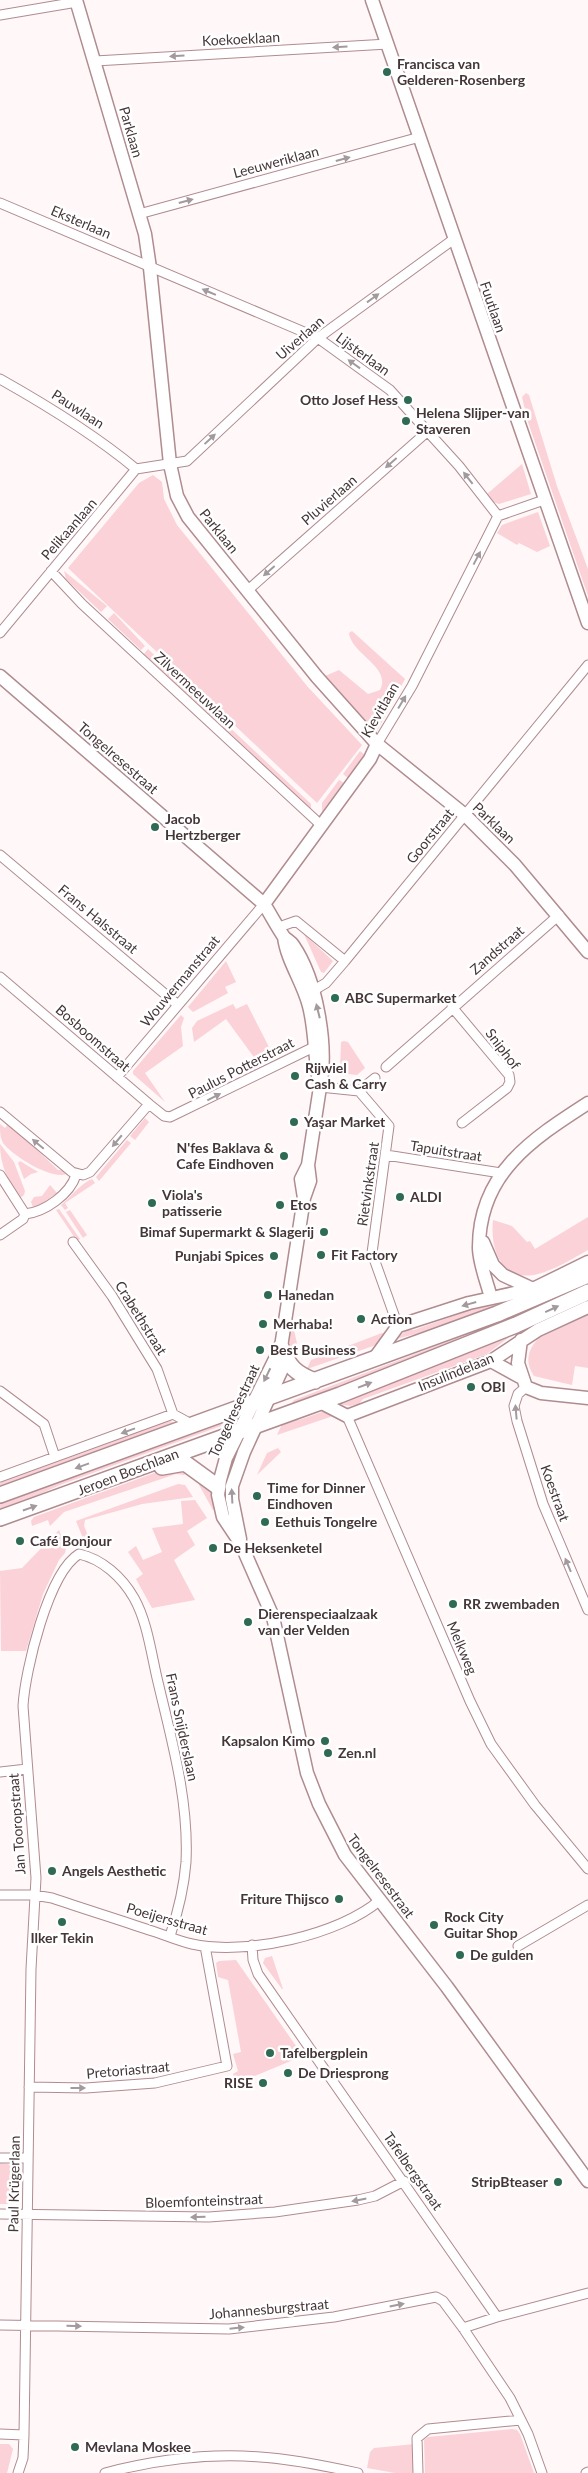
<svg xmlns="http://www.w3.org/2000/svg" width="588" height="2473" viewBox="0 0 588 2473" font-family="Lato,sans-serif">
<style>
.green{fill:#fad2d7}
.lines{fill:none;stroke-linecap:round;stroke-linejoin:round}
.street-casing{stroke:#af8c90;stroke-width:11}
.secondary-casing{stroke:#af8c90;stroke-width:15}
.primary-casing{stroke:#af8c90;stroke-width:18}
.street{stroke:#fff;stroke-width:9}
.secondary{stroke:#fff;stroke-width:12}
.primary{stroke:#fff;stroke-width:15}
.oneway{fill:#a29a9c}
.poi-dot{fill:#2f6a54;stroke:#fff;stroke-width:2}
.labels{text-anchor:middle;stroke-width:5;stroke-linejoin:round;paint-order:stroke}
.street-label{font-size:14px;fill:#453638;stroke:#fff}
.poi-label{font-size:14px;font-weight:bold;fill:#453638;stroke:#fff;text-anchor:start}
</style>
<rect width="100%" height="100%" fill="#fff7f8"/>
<!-- green -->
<path class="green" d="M526 393 529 395 557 486 588 569V596L528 422 522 397Z
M522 464 531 494 499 504 493 502 487 494Z
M153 475 162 482 164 499 177 525 307 686 362 745 317 803 68 568 139 483Z
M538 512 550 546 537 552 519 543 517 545 497 533 502 525Z
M64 571 107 606 101 612 66 579Z
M114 613 145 646 141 650 108 619Z
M352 631 405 679 376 733 325 676 339 670 368 694 380 690C392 667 351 654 349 633Z
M148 649 221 719 216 721 144 654Z
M226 724 311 804V812L221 726Z
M360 751 365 755 348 778 343 774Z
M339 780 344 783 322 812V803Z
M304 934 333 961 324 973 321 972Z
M226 961 236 982 225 987 228 993 193 1012 188 1007Z
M233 1004 236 1009 247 1004 272 1053 256 1060 226 1019 194 1042 192 1028 197 1021Z
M181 1015 184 1018 181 1027 183 1046 145 1073 165 1102 133 1074V1071Z
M344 1041 348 1042 365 1068 357 1075 340 1073 341 1042Z
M145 1118 149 1122 135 1140 130 1136Z
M9 1123 35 1144 36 1149 58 1170H64L67 1174C51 1180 13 1156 3 1143 0 1137 0 1131 0 1124L5 1128Z
M127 1140 131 1143 99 1181 96 1177Z
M0 1144 14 1162 25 1191 24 1195 20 1198C8 1181 0 1165 0 1144Z
M20 1161 38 1172 31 1174 24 1179 18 1163Z
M92 1179 95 1183 65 1203 68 1208 65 1210 61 1205C71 1197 81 1183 92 1179Z
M50 1185 57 1193 40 1205 33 1207 31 1202 34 1197 42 1196Z
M59 1209 80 1239 77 1241 56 1210Z
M70 1210 87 1235 83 1238 66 1212Z
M588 1217V1250C572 1259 556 1269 538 1274 501 1283 490 1250 493 1220L512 1226 527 1242 530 1241 535 1249Z
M575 1287 577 1291 467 1340 291 1404 294 1400 486 1327Z
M504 1298 506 1304 435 1329 396 1339 408 1329 414 1330 473 1309 475 1305Z
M588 1315V1368L575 1366 572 1385 534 1376C524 1362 528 1348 540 1337Z
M290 1326H293L299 1352 289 1356Z
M382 1333H386L376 1345 307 1369 311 1360Z
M507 1336 508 1338 487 1354 363 1399 359 1404 350 1406 338 1404V1401Z
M328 1410 339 1414 277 1435 284 1420 291 1418 299 1420Z
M223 1420 221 1426 60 1485 0 1512V1502Z
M170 1421 177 1424 0 1489V1483L115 1441 118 1436Z
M278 1448 281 1452 257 1475 267 1453Z
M168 1468 189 1470 184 1475 176 1474 64 1512 50 1526 48 1520 32 1526 31 1521 34 1517Z
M203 1480 214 1494 216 1508 213 1510 199 1485Z
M178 1484 185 1485 193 1497 142 1504 85 1520 84 1526 92 1545 85 1543 76 1521Z
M195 1500 207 1518 187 1531 195 1545 174 1560 195 1600 152 1608 136 1579 143 1574 128 1552 136 1546 143 1560 162 1552 152 1528 183 1524 181 1501Z
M59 1530 66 1548 65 1553 59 1560 43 1594 26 1651H1L0 1571 22 1568Z
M272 1956 283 1989H282L263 1963 265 1958Z
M236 1960 303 2056 235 2084 233 2074 238 2071 233 2054 241 2052 228 1980 218 1977 216 1963 219 1961Z
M0 2163 8 2164 11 2166 10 2201 8 2204H0Z
M512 2429 517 2430 520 2434 534 2473H425L424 2440 428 2437Z
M0 2444H9L13 2449 7 2473H0Z
M415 2444 414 2473H395L367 2468 370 2452 374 2448Z"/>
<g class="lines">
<defs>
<path id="street" d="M0 15 77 2
M95 61 388 44
M0 203 318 338 390 390 459 466 498 516
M139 214 420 137
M0 379C48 406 94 434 136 469
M498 516 544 500
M51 571 82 604 322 826
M248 590 428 431
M0 633 136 469 187 461 318 338 454 239
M377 744 412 686 498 516
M0 855 178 1005
M279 927 296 921 345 961
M0 977 149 1104 164 1116 170 1117 318 1045
M309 993 326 983 345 961 588 665
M452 1007 509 1075 510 1082 507 1088 462 1123
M386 1067 559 915
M117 1077 264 904
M320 1087 359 1091 389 1126 372 1253 398 1326
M359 1091 375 1078
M0 1112 72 1172 83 1175 90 1172 149 1104
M386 1155 501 1173
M0 1175 25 1214
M25 1214C45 1212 70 1194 76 1175
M0 1235 23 1219 25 1214
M73 1242 112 1296 157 1369 173 1414
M526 1387 518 1394 514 1406 517 1421 543 1504 588 1610
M0 1391 44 1424 55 1457
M347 1416 470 1701 491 1744 535 1805 588 1869
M0 1477 173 1414 193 1425
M0 1772 27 1769
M0 1895H34L52 1898C84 1909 117 1919 149 1930 163 1934 178 1941 192 1944 245 1956 340 1935 380 1900
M252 1945 253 1960 258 1974 497 2317
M518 1946 588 1905
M29 2087 86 2088 155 2083 227 2066 205 1946
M0 2158H28
M0 2214 209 2217 275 2212 358 2200 375 2196 404 2181
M0 2325 229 2329 334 2317 436 2297 443 2301 463 2328 510 2398 528 2434 542 2473
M463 2328 497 2317 588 2293
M0 2434 24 2435
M18 2473 23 2458 24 2435 31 1969 36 1878 23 1706C25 1671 48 1573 79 1554 102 1559 122 1577 134 1598 147 1621 151 1652 157 1678 171 1738 189 1799 186 1862 184 1888 178 1912 170 1936
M105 2473C155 2460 209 2453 260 2457 293 2459 326 2466 358 2473
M418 2473 417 2438 428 2429 521 2420
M586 2473 588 2472"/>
<path id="secondary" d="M76 0 145 234 150 268 170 464 177 496 188 517 317 677 377 744 465 815 515 865 588 952
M372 0 588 623
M0 676 264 904C271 915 277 927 284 937 287 940 291 942 293 945 317 980 328 1046 320 1087 314 1060 316 1033 309 1006 303 982 287 961 284 937
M264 904 370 759 377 744
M308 1165 320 1087
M483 1242 493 1265 503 1275 533 1289
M491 1298C487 1282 480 1266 479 1249 478 1174 532 1139 588 1103
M521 1340 518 1363 526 1387 541 1393 588 1398
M281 1347 226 1458 220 1480 218 1495 223 1517 241 1544 273 1617 307 1773 319 1804 345 1855 447 1987 588 2181
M374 1359 398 1326 469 1303 533 1289 588 1262
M491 1361 522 1378
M320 1402 347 1416 491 1361 538 1330 588 1307
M240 1539 232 1499V1486L244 1452 283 1367 281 1347 304 1198 310 1181 308 1165 301 1179 304 1198"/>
<path id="primary" d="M281 1347C289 1367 295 1373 315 1381
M162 1467 185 1463 218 1487
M0 1495 497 1314 588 1275
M0 1518 340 1395 516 1325 588 1292"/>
</defs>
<!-- street casing -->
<use href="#street" class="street-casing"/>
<!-- secondary casing -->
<use href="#secondary" class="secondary-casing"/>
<!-- primary casing -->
<use href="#primary" class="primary-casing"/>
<!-- street -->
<use href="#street" class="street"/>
<!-- secondary -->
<use href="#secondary" class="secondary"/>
<!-- primary -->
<use href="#primary" class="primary"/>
</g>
<!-- one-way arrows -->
<defs><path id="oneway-solid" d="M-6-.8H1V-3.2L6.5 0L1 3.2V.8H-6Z" transform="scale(1.25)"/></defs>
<g class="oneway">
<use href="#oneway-solid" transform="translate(340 47) rotate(177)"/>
<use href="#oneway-solid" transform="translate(177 56) rotate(177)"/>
<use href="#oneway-solid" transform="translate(343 159) rotate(-15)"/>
<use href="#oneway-solid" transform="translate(186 201) rotate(-15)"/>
<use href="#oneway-solid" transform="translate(209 292) rotate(-157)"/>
<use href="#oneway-solid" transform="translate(373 298) rotate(-36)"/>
<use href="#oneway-solid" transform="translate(354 364) rotate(-144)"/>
<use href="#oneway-solid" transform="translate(210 439) rotate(-43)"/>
<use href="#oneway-solid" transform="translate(391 463) rotate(139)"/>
<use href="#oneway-solid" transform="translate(468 478) rotate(-128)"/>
<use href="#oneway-solid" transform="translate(477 558) rotate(-62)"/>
<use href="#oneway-solid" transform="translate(269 571) rotate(139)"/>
<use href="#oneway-solid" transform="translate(402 702) rotate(-59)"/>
<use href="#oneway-solid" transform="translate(318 1011) rotate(-104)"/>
<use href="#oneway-solid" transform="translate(214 1097) rotate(-27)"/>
<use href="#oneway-solid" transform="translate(117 1141) rotate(130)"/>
<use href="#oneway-solid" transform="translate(38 1144) rotate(-140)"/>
<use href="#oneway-solid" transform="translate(469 1304) rotate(164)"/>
<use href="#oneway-solid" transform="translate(552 1309) rotate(-25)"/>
<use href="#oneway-solid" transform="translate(267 1375) rotate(116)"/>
<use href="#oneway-solid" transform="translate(365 1385) rotate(-21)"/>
<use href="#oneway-solid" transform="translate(516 1412) rotate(-95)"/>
<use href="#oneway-solid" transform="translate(128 1431) rotate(160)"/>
<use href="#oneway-solid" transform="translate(82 1466) rotate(160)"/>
<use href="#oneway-solid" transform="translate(232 1496) rotate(-93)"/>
<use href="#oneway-solid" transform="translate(30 1508) rotate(-19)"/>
<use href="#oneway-solid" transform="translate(568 1565) rotate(-113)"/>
<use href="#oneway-solid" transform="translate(78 2088)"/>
<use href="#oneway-solid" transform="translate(359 2200) rotate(169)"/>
<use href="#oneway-solid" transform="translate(198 2217) rotate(179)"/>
<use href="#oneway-solid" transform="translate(397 2305) rotate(-11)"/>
<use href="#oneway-solid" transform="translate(74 2326) rotate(1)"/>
<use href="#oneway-solid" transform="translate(237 2328) rotate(-6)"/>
</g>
<!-- markers -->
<g class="poi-dot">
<circle cx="387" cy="72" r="5"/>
<circle cx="408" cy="400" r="5"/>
<circle cx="406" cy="421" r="5"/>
<circle cx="155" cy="827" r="5"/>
<circle cx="335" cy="998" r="5"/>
<circle cx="295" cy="1076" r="5"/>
<circle cx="294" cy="1122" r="5"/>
<circle cx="284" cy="1156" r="5"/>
<circle cx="400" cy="1197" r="5"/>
<circle cx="152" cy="1203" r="5"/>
<circle cx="280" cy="1205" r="5"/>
<circle cx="324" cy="1232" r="5"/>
<circle cx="321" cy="1255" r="5"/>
<circle cx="274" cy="1256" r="5"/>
<circle cx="268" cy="1295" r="5"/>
<circle cx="361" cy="1319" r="5"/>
<circle cx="263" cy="1324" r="5"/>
<circle cx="260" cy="1350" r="5"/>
<circle cx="471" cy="1387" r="5"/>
<circle cx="257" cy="1496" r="5"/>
<circle cx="265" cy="1522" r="5"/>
<circle cx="20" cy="1541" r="5"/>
<circle cx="213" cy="1548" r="5"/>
<circle cx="453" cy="1604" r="5"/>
<circle cx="248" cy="1622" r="5"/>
<circle cx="325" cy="1741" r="5"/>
<circle cx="328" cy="1753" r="5"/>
<circle cx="52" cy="1871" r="5"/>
<circle cx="339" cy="1899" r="5"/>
<circle cx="62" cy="1922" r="5"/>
<circle cx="434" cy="1925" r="5"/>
<circle cx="460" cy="1955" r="5"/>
<circle cx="270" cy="2053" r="5"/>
<circle cx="288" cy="2073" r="5"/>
<circle cx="263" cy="2083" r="5"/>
<circle cx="558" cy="2182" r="5"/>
<circle cx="75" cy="2447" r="5"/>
</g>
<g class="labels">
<!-- street labels -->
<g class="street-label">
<text transform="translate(241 39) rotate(-3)" y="5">Koekoeklaan</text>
<text transform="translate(131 132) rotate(74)" y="5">Parklaan</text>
<text transform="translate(276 162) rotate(-15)" y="5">Leeuweriklaan</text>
<text transform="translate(81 222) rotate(23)" y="5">Eksterlaan</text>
<text transform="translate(493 307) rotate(71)" y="5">Fuutlaan</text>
<text transform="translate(300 338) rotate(-41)" y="5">Uiverlaan</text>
<text transform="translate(363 354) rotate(36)" y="5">Lijsterlaan</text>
<text transform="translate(78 409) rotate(33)" y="5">Pauwlaan</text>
<text transform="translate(329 500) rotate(-41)" y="5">Pluvierlaan</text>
<text transform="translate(69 529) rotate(-49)" y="5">Pelikaanlaan</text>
<text transform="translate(219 531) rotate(51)" y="5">Parklaan</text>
<text transform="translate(195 690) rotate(43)" y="5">Zilvermeeuwlaan</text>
<text transform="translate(380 710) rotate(-60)" y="5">Kievitlaan</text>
<text transform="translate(118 758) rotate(41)" y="5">Tongelresestraat</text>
<text transform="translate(494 823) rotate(44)" y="5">Parklaan</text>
<text transform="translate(430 836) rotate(-51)" y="5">Goorstraat</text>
<text transform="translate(98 919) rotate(40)" y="5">Frans Halsstraat</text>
<text transform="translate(497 950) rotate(-41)" y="5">Zandstraat</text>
<text transform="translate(180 981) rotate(-50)" y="5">Wouwermanstraat</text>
<text transform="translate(93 1038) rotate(41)" y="5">Bosboomstraat</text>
<text transform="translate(503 1049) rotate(53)" y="5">Sniphof</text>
<text transform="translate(241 1068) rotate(-27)" y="5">Paulus Potterstraat</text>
<text transform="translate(446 1151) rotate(9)" y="5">Tapuitstraat</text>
<text transform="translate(368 1184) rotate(-82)" y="5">Rietvinkstraat</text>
<text transform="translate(141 1318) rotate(58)" y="5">Crabethstraat</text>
<text transform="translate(456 1372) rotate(-22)" y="5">Insulindelaan</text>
<text transform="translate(234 1411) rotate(-65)" y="5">Tongelresestraat</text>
<text transform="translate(128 1472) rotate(-21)" y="5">Jeroen Boschlaan</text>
<text transform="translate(555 1493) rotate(70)" y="5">Koestraat</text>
<text transform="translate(462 1648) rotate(67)" y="5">Melkweg</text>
<text transform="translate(182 1727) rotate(78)" y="5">Frans Snijderslaan</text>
<text transform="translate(17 1824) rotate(-94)" y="5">Jan Tooropstraat</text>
<text transform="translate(381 1876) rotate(53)" y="5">Tongelresestraat</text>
<text transform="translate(167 1919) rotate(16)" y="5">Poeijersstraat</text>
<text transform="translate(128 2070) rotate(-5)" y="5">Pretoriastraat</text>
<text transform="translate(413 2171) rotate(55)" y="5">Tafelbergstraat</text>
<text transform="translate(14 2184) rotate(-89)" y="5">Paul Krügerlaan</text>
<text transform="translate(204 2201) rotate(-2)" y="5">Bloemfonteinstraat</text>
<text transform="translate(269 2309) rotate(-5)" y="5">Johannesburgstraat</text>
</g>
<!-- poi labels -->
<g class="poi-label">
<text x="397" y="69">Francisca van<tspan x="397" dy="16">Gelderen-Rosenberg</tspan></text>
<text x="398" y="405" text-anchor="end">Otto Josef Hess</text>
<text x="416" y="418">Helena Slijper-van<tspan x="416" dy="16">Staveren</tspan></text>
<text x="165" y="824">Jacob<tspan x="165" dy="16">Hertzberger</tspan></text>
<text x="345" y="1003">ABC Supermarket</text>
<text x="305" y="1073">Rijwiel<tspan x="305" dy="16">Cash &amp; Carry</tspan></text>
<text x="304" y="1127">Yaşar Market</text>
<text x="274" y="1153" text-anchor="end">N'fes Baklava &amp;<tspan x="274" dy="16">Cafe Eindhoven</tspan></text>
<text x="162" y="1200">Viola's<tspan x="162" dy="16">patisserie</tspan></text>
<text x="410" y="1202">ALDI</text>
<text x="290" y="1210">Etos</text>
<text x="314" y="1237" text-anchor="end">Bimaf Supermarkt &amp; Slagerij</text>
<text x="331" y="1260">Fit Factory</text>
<text x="264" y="1261" text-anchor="end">Punjabi Spices</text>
<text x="278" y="1300">Hanedan</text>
<text x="371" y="1324">Action</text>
<text x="273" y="1329">Merhaba!</text>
<text x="270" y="1355">Best Business</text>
<text x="481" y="1392">OBI</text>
<text x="267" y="1493">Time for Dinner<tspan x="267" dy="16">Eindhoven</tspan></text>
<text x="275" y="1527">Eethuis Tongelre</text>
<text x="30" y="1546">Café Bonjour</text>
<text x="223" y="1553">De Heksenketel</text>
<text x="463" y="1609">RR zwembaden</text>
<text x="258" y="1619">Dierenspeciaalzaak<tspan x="258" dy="16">van der Velden</tspan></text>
<text x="315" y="1746" text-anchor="end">Kapsalon Kimo</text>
<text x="338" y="1758">Zen.nl</text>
<text x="62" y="1876">Angels Aesthetic</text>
<text x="329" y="1904" text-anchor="end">Friture Thijsco</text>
<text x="444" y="1922">Rock City<tspan x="444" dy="16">Guitar Shop</tspan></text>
<text x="62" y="1943" text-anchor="middle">Ilker Tekin</text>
<text x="470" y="1960">De gulden</text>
<text x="280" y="2058">Tafelbergplein</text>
<text x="298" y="2078">De Driesprong</text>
<text x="253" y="2088" text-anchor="end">RISE</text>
<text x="548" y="2187" text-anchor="end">StripBteaser</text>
<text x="85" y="2452">Mevlana Moskee</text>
</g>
</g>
</svg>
